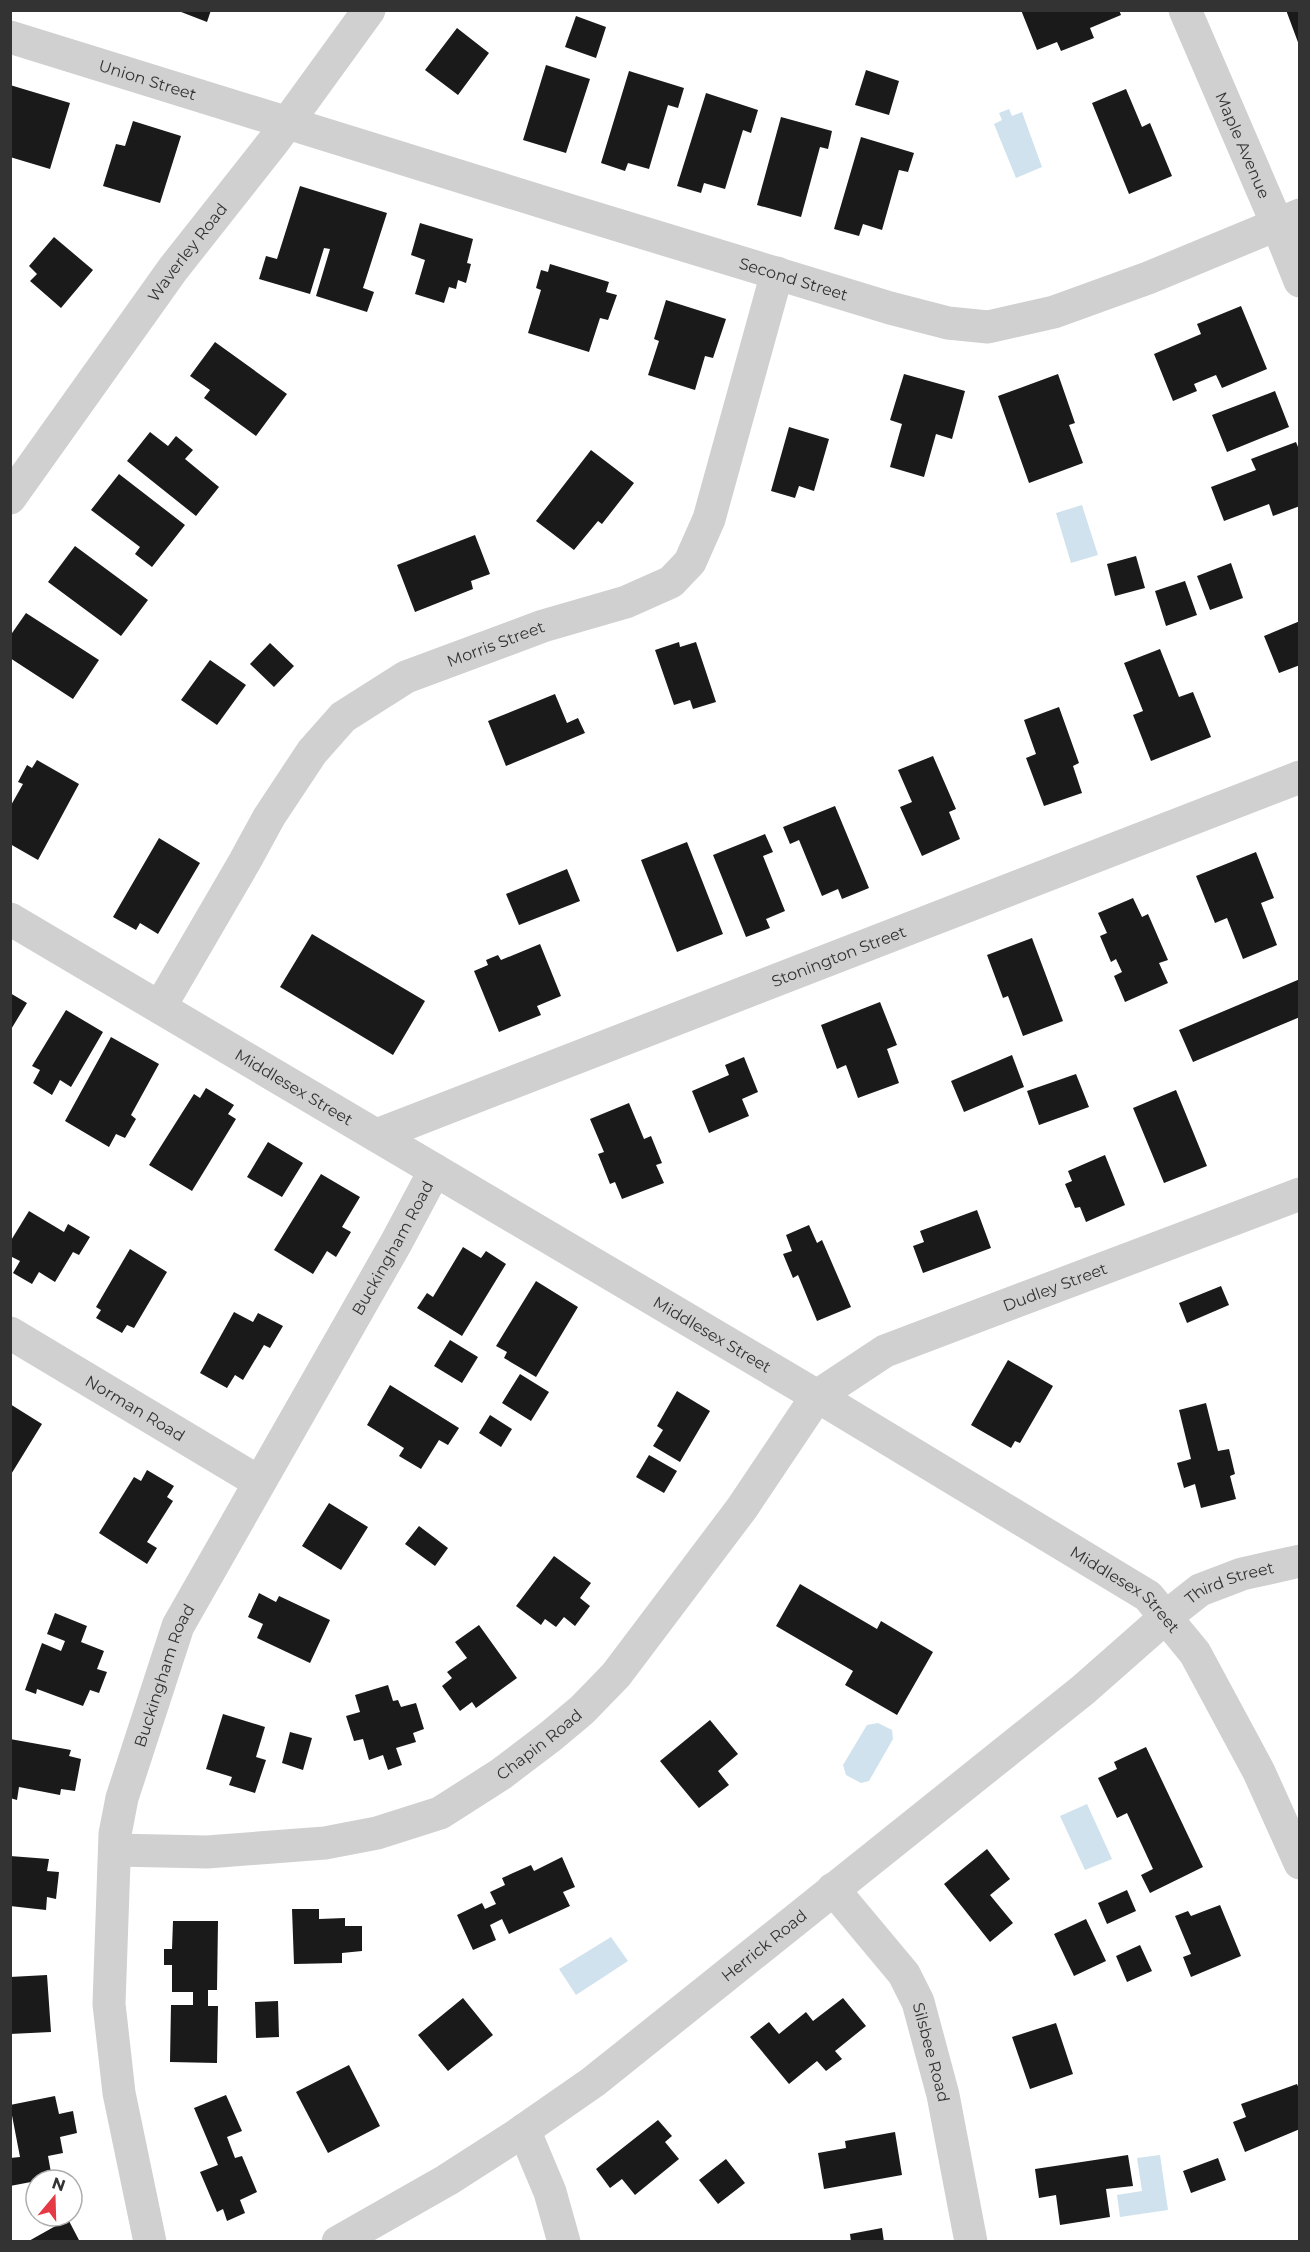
<svg xmlns="http://www.w3.org/2000/svg" width="1310" height="2252" viewBox="0 0 1310 2252" font-family="Montserrat,sans-serif">
<style>
.water{fill:#cfe2ee}
.building{fill:#1a1a1a}
.lines{fill:none;stroke-linecap:round;stroke-linejoin:round}
.minor{stroke:#d0d0d0;stroke-width:33}
.tertiary{stroke:#d0d0d0;stroke-width:33}
.labels{text-anchor:middle;stroke-width:6;stroke-linejoin:round;paint-order:stroke}
.street-label{font-size:16px;fill:#333;stroke:#fff}
</style>
<rect width="100%" height="100%" fill="#fff"/>
<!-- water -->
<path class="water" d="M1009 109 1012 116 1022 112 1042 167 1016 178 994 124 1002 120 999 113Z
M1082 505 1098 555 1071 563 1056 513Z
M878 1723 892 1730 893 1739 869 1781 861 1783 846 1775 843 1765 867 1725Z
M1087 1804 1112 1859 1085 1870 1060 1816Z
M611 1937 628 1961 576 1995 559 1969Z
M1160 2155 1168 2210 1120 2217 1117 2195 1142 2191 1137 2158Z"/>
<!-- building -->
<path class="building" d="M176 10H211L207 22Z
M1021 10H1119L1121 15 1090 28 1094 38 1061 51 1057 42 1037 50Z
M1286 10H1300V45H1299Z
M576 16 606 27 596 58 565 47Z
M457 28 489 53 458 95 425 70Z
M546 65 590 79 566 153 523 140Z
M866 70 899 81 889 115 855 105Z
M629 71 684 88 678 108 668 105 649 169 628 163 625 171 601 163Z
M10 85 70 103 50 169 10 157Z
M1126 89 1142 127 1150 123 1172 176 1129 194 1092 103Z
M706 93 758 110 751 133 743 130 725 189 704 183 701 193 677 186Z
M781 117 832 131 828 149 820 147 801 217 757 205Z
M133 121 181 136 160 203 103 186 116 144 125 146Z
M861 137 914 153 908 172 899 170 882 230 863 224 859 236 834 229Z
M300 186 387 213 363 288 374 292 367 312 316 296 330 249 324 248 310 294 259 279 266 256 277 259Z
M420 223 473 239 467 263 471 264 466 283 458 280 456 289 449 287 444 303 415 294 425 260 411 255Z
M54 237 93 270 61 308 30 281 37 274 29 266Z
M550 264 609 282 606 292 617 295 608 320 600 318 589 352 528 333 541 290 536 288 541 270 548 272Z
M666 300 726 319 713 358 705 356 695 390 648 375 659 341 654 339Z
M1241 306 1267 369 1222 388 1216 375 1194 384 1197 391 1173 401 1154 354 1201 334 1197 324Z
M215 342 287 394 256 436 204 398 210 390 190 376Z
M904 374 965 391 952 439 936 434 924 477 890 467 902 424 890 420Z
M1058 374 1075 423 1069 425 1083 463 1029 483 998 396Z
M1275 391 1289 427 1227 452 1212 415Z
M789 427 829 439 814 491 799 486 795 498 771 491Z
M150 432 168 446 176 436 193 450 185 459 219 487 196 516 127 461Z
M1296 442 1300 452V506L1273 516 1269 504 1224 521 1211 487 1256 470 1251 459Z
M591 450 634 483 602 524 598 521 574 550 536 521Z
M119 474 185 525 152 567 135 554 140 547 91 510Z
M475 535 490 574 471 581 473 589 415 612 397 565Z
M75 546 148 600 121 636 48 582Z
M1136 556 1145 588 1115 596 1107 564Z
M1231 563 1243 598 1210 610 1197 576Z
M1185 581 1197 615 1166 626 1155 591Z
M26 613 99 660 73 699 10 658V636Z
M1300 621V665L1279 673 1264 636Z
M679 642 680 647 696 642 716 702 693 709 690 700 674 705 655 650Z
M270 643 294 666 274 687 250 664Z
M1160 649 1179 697 1193 692 1211 737 1151 761 1133 715 1143 711 1124 663Z
M210 660 246 685 217 725 181 700Z
M555 694 567 723 578 718 585 733 506 766 488 721Z
M1059 707 1079 763 1073 766 1082 793 1044 806 1026 758 1036 754 1024 720Z
M933 756 956 809 949 812 960 839 922 856 900 807 912 802 898 770Z
M37 760 79 784 38 860 10 844V807L23 784 18 782 27 765 32 768Z
M835 806 869 888 842 899 838 889 822 896 799 840 790 844 783 827Z
M765 834 773 852 763 856 785 911 766 919 770 928 746 937 713 855Z
M159 838 200 863 158 934 140 923 136 930 113 917Z
M687 842 723 934 677 952 641 860Z
M1256 852 1274 898 1261 903 1277 945 1243 959 1227 918 1215 923 1196 876Z
M567 869 580 901 519 925 506 894Z
M1133 898 1142 917 1148 914 1168 960 1159 963 1168 983 1125 1002 1114 976 1122 972 1116 959 1111 962 1100 936 1107 933 1098 913Z
M312 934 425 1001 393 1055 280 987Z
M1032 938 1063 1021 1023 1036 1008 996 1003 998 987 955Z
M540 944 561 996 537 1006 541 1015 499 1032 474 971 488 965 486 960 498 955 501 960Z
M1300 979V1017L1193 1062 1179 1030Z
M10 993 27 1003 10 1031Z
M880 1002 897 1045 887 1049 899 1083 858 1098 846 1065 837 1069 821 1025Z
M66 1010 103 1032 71 1087 60 1080 52 1095 33 1083 40 1070 32 1066Z
M111 1037 159 1064 131 1115 136 1119 125 1138 116 1134 109 1147 65 1121Z
M1012 1055 1024 1087 964 1112 951 1081Z
M744 1057 758 1092 742 1099 749 1116 709 1133 692 1091 729 1075 725 1065Z
M1076 1074 1089 1107 1039 1125 1027 1091Z
M206 1088 234 1105 228 1114 236 1119 192 1191 149 1165 194 1094 200 1098Z
M1176 1090 1207 1166 1164 1183 1133 1108Z
M629 1103 644 1139 651 1136 662 1163 656 1165 664 1183 622 1199 615 1182 610 1184 598 1154 604 1152 590 1119Z
M268 1142 303 1163 282 1197 247 1177Z
M1105 1155 1125 1205 1086 1222 1080 1207 1075 1208 1065 1184 1072 1181 1068 1171Z
M321 1174 360 1197 342 1227 351 1232 336 1257 327 1251 313 1274 274 1250Z
M977 1210 991 1248 923 1273 913 1246 924 1242 920 1231Z
M29 1211 64 1232 68 1224 90 1237 79 1255 73 1252 55 1282 39 1272 32 1284 13 1273 20 1261 10 1256V1242Z
M809 1225 817 1243 822 1240 851 1307 817 1321 798 1275 793 1278 783 1254 792 1251 786 1235Z
M463 1247 481 1258 486 1251 506 1264 462 1336 417 1308 427 1293 433 1297Z
M130 1249 167 1272 134 1328 127 1325 122 1333 96 1318 101 1310 96 1307Z
M536 1281 578 1307 536 1377 504 1358 507 1352 496 1346Z
M1221 1286 1229 1305 1187 1323 1179 1303Z
M234 1312 253 1322 258 1313 283 1326 270 1348 264 1345 243 1380 235 1375 227 1388 200 1373Z
M450 1340 478 1357 462 1383 434 1366Z
M1008 1360 1053 1386 1020 1443 1015 1441 1011 1448 971 1425Z
M520 1374 549 1392 531 1421 502 1403Z
M390 1385 459 1428 448 1445 439 1440 421 1469 399 1456 404 1448 367 1425Z
M677 1391 710 1411 680 1462 653 1446 663 1430 657 1426Z
M1206 1403 1218 1451 1229 1449 1235 1474 1230 1476 1236 1499 1201 1508 1195 1484 1184 1488 1177 1463 1191 1459 1179 1410Z
M10 1404 42 1424 10 1476Z
M490 1415 512 1429 501 1447 479 1433Z
M649 1455 677 1471 664 1493 636 1477Z
M147 1470 174 1486 167 1497 173 1501 147 1542 157 1548 147 1564 99 1533 134 1477 141 1481Z
M329 1503 368 1527 341 1570 302 1546Z
M419 1526 448 1548 435 1566 405 1544Z
M554 1556 591 1583 580 1598 590 1606 575 1626 564 1617 556 1627 545 1619 541 1625 516 1606Z
M800 1584 877 1629 881 1621 933 1652 897 1715 845 1685 853 1671 776 1626Z
M259 1593 276 1602 279 1596 330 1620 310 1663 257 1638 263 1624 248 1617Z
M55 1613 87 1626 81 1642 104 1651 97 1669 107 1672 99 1693 90 1690 83 1706 37 1689 36 1694 25 1690 42 1643 61 1651 65 1641 47 1634Z
M479 1625 517 1678 476 1708 472 1702 460 1711 442 1686 452 1678 447 1672 467 1658 455 1642Z
M388 1685 393 1701 398 1700 401 1707 416 1703 424 1729 413 1733 416 1742 396 1748 402 1765 388 1770 383 1755 369 1760 363 1739 354 1741 346 1716 360 1712 355 1695Z
M223 1714 265 1727 256 1757 266 1760 255 1793 229 1785 232 1777 206 1769Z
M710 1720 738 1754 718 1771 729 1785 699 1808 660 1761Z
M290 1732 312 1738 303 1770 282 1763Z
M10 1739 71 1750 69 1756 81 1759 75 1791 61 1789 60 1795 19 1787 17 1800 10 1798Z
M1146 1747 1203 1867 1150 1893 1141 1875 1153 1869 1127 1813 1117 1818 1098 1778 1117 1769 1114 1762Z
M987 1849 1010 1879 990 1895 1013 1923 990 1942 944 1884Z
M10 1856 49 1859 47 1871 59 1872 56 1899 47 1897 46 1910 10 1906Z
M562 1857 575 1887 563 1892 570 1906 509 1934 502 1919 490 1925 496 1940 473 1950 457 1915 482 1903 485 1909 496 1904 490 1892 505 1885 502 1878 531 1865 534 1871Z
M1127 1890 1136 1911 1107 1924 1098 1903Z
M1220 1905 1241 1956 1191 1977 1183 1957 1191 1954 1175 1916 1188 1911 1191 1916Z
M292 1909H319V1919L345 1918V1926H362V1951L342 1953V1963L294 1964Z
M1086 1919 1106 1961 1074 1976 1054 1934Z
M173 1921H218L217 1990H208V2006H218L217 2063 170 2062 171 2005H193V1992H172V1965H164V1949H172Z
M1140 1945 1152 1971 1127 1982 1116 1956Z
M47 1975 51 2032 10 2034V1977Z
M463 1998 493 2035 448 2071 418 2035Z
M843 1998 866 2026 835 2051 842 2059 826 2071 817 2061 789 2084 750 2037 769 2022 779 2034 806 2012 813 2021Z
M278 2001 279 2037 256 2038 255 2002Z
M1056 2023 1073 2074 1030 2089 1012 2037Z
M349 2065 380 2126 328 2153 296 2092Z
M1297 2084 1300 2091V2129L1245 2152 1233 2122 1246 2117 1241 2104Z
M226 2095 242 2131 227 2137 235 2158 242 2156 257 2192 240 2200 245 2213 227 2221 223 2209 217 2212 200 2172 218 2165 194 2108Z
M55 2096 59 2114 73 2111 77 2133 60 2137 63 2153 48 2156 52 2178 10 2186V2158L20 2157 10 2105Z
M658 2120 672 2136 665 2142 679 2159 635 2195 622 2179 610 2188 596 2169Z
M895 2132 902 2175 824 2189 818 2153 846 2148 845 2141Z
M1128 2155 1133 2186 1106 2189 1110 2217 1060 2225 1056 2195 1039 2198 1035 2169Z
M1218 2158 1226 2180 1191 2193 1183 2171Z
M726 2159 745 2183 718 2204 699 2180Z
M68 2219 80 2242H27Z
M882 2228 884 2242H851L850 2234Z"/>
<g class="lines">
<!-- minor -->
<g class="minor">
<path id="s1" d="M1185 10 1277 224 1300 281"/>
<path id="s2" d="M10 37 575 212 890 308 948 323 988 327 1054 312 1148 278 1300 215"/>
<path id="s3" d="M10 919 817 1396 1148 1596 1195 1653 1259 1772 1300 1863"/>
<path id="s4" d="M160 1007 245 861 269 817 312 752 343 717 406 677 543 626 626 602 671 582 690 562 709 519 777 273"/>
<path id="s5" d="M377 1135 1300 777"/>
<path id="s6" d="M10 1333 259 1482"/>
<path id="s7" d="M115 1850 207 1852 325 1843 377 1833 440 1813 501 1774 551 1736 582 1710 616 1675 742 1508 817 1396 885 1351 1300 1194"/>
<path id="s8" d="M833 1889 904 1974 918 2002 943 2095 971 2242"/>
<path d="M524 2130 550 2192 564 2242"/>
<path id="s9" d="M150 2242 119 2093 109 2004 115 1834 122 1798 178 1626 396 1243 435 1170"/>
<path id="s10" d="M338 2242 447 2180 514 2137 593 2082 1083 1690 1167 1616 1200 1590 1242 1574 1300 1561"/>
</g>
<!-- tertiary -->
<path class="tertiary" id="s11" d="M10 498 173 269 274 141 369 10"/>
</g>
<g class="labels">
<!-- street labels -->
<g class="street-label">
<text dy="6" stroke="none"><textPath href="#s2" startOffset="144">Union Street</textPath></text>
<text dy="6" stroke="none"><textPath href="#s1" startOffset="147">Maple Avenue</textPath></text>
<text dy="6" stroke="none"><textPath href="#s11" startOffset="303">Waverley Road</textPath></text>
<text dy="6" stroke="none"><textPath href="#s2" startOffset="820">Second Street</textPath></text>
<text dy="6" stroke="none"><textPath href="#s4" startOffset="514">Morris Street</textPath></text>
<text dy="6" stroke="none"><textPath href="#s5" startOffset="495">Stonington Street</textPath></text>
<text dy="6" stroke="none"><textPath href="#s3" startOffset="330">Middlesex Street</textPath></text>
<text dy="6" stroke="none"><textPath href="#s9" startOffset="1064">Buckingham Road</textPath></text>
<text dy="6" stroke="none"><textPath href="#s7" startOffset="1161">Dudley Street</textPath></text>
<text dy="6" stroke="none"><textPath href="#s3" startOffset="816">Middlesex Street</textPath></text>
<text dy="6" stroke="none"><textPath href="#s6" startOffset="146">Norman Road</textPath></text>
<text dy="6" stroke="none"><textPath href="#s10" startOffset="1113">Third Street</textPath></text>
<text dy="6" stroke="none"><textPath href="#s3" startOffset="1302">Middlesex Street</textPath></text>
<text dy="6" stroke="none"><textPath href="#s9" startOffset="578">Buckingham Road</textPath></text>
<text dy="6" stroke="none"><textPath href="#s7" startOffset="450">Chapin Road</textPath></text>
<text dy="6" stroke="none"><textPath href="#s10" startOffset="520">Herrick Road</textPath></text>
<text dy="6" stroke="none"><textPath href="#s8" startOffset="194">Silsbee Road</textPath></text>
</g>
</g>
<!-- border -->
<rect width="1310" height="2252" fill="none" stroke="#333333" stroke-width="24"/>
<!-- north arrow -->
<g transform="translate(54 2198) rotate(19)"><circle r="28" fill="#ffffff" stroke="#adadad" stroke-width="1.5"/>
<path d="M0-4.5L10 22L0 15L-10 22Z" fill="#e63946"/>
<text y="-9" font-size="16" font-weight="bold" text-anchor="middle" fill="#333333">N</text>
</g>
</svg>
